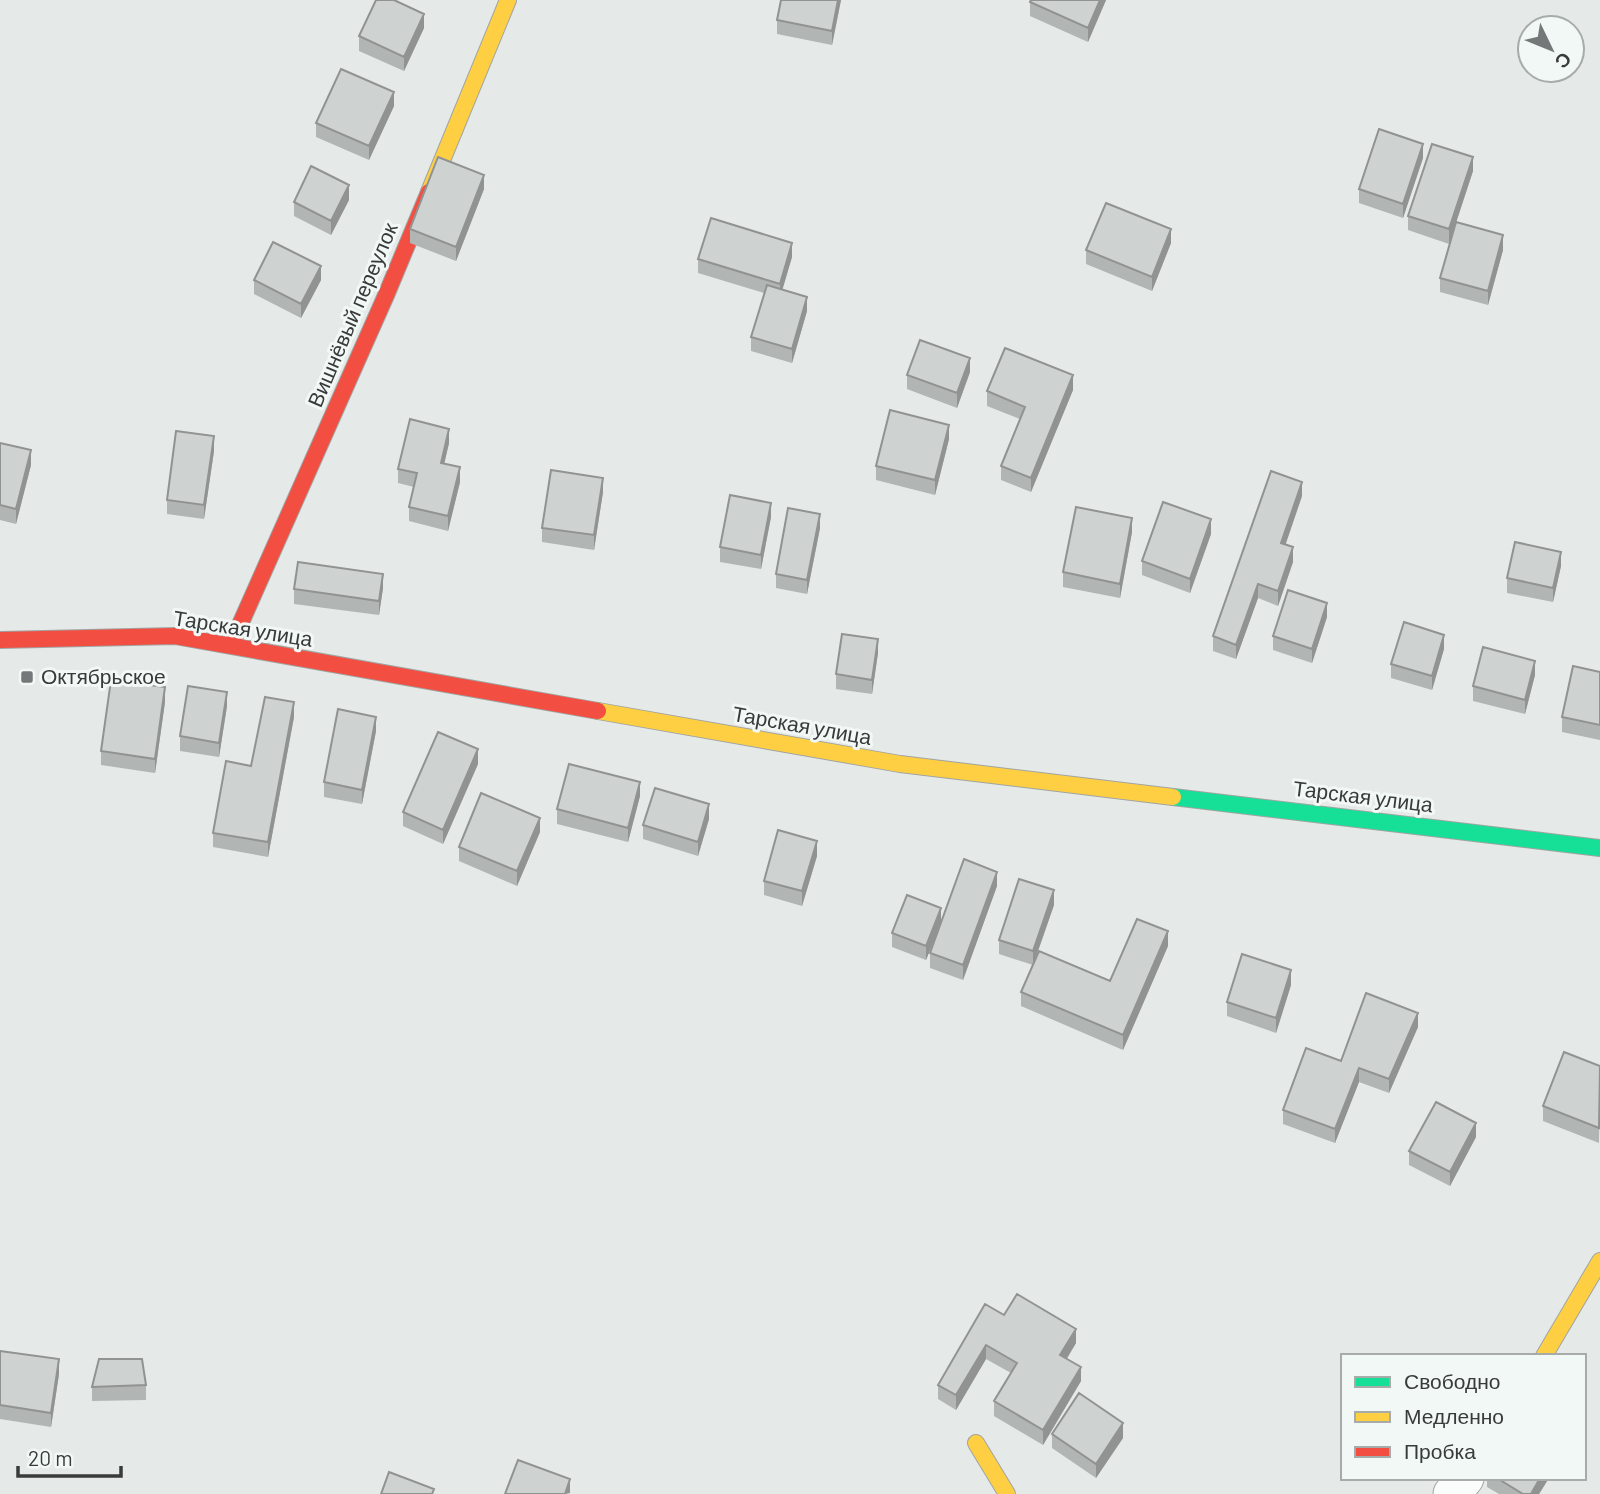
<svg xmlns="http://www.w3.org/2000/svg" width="1600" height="1494" viewBox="0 0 1600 1494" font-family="Barlow,sans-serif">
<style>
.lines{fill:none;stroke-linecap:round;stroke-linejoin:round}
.street-casing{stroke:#a0a4a2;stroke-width:39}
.fast-casing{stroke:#a0a4a2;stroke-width:18}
.slow-casing{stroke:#a0a4a2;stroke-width:18}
.jam-casing{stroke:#a0a4a2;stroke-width:18}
.street{stroke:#fbfcfc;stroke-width:37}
.fast{stroke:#16e098;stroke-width:16}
.slow{stroke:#ffcf43;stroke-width:16}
.jam{stroke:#f24e42;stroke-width:16}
.wall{fill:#b1b5b3}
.shaded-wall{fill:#909392}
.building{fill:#ced2d0;stroke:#909392;stroke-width:2}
.poi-dot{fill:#757878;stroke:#f1f8f6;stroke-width:2.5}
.labels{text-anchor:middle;stroke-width:6;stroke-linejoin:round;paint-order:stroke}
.street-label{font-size:21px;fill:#393b3b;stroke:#f1f8f6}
.poi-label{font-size:21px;fill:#393b3b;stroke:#f1f8f6;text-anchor:start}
</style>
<rect width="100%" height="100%" fill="#e5eae8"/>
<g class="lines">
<defs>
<path id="street" d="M1452 1494 1465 1478"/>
<path id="fast" d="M1173 797 1600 848"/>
<path id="slow" d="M429 192 508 0
M598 711 900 764 1173 797
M1544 1356 1600 1261
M976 1443 1007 1494"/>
<path id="jam" d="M0 640 175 636 598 711
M231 645 387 293 429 192"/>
</defs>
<!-- street casing -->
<use href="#street" class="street-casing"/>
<!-- fast casing -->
<use href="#fast" class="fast-casing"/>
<!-- slow casing -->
<use href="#slow" class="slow-casing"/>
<!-- jam casing -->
<use href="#jam" class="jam-casing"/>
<!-- street -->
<use href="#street" class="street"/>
<!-- fast -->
<use href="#fast" class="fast"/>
<!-- slow -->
<use href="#slow" class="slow"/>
<!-- jam -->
<use href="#jam" class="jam"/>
</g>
<!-- wall -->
<path class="wall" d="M841 0 832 45 777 34V20Z
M1106 0 1088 42 1030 16V2Z
M424 28 404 71 359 51V36Z
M394 106 369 160 316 137V123Z
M1423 158 1403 218 1359 203V189Z
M1473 171 1449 244 1408 230V216Z
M484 189 456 261 410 243V229Z
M349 200 331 235 294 216V202Z
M1171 243 1152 291 1086 264V250Z
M1503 250 1488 305 1440 292V278Z
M792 257 782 290 807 311 792 363 751 351V337L764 293 698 273V259Z
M254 280H321L301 318 254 294Z
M970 372 957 408 907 389V375Z
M1073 390 1031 492 1001 480V466L1020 419 987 406V391Z
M949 439 935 495 876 480V466Z
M0 443 31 465 16 524 0 520Z
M449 443 444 464 460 482 448 531 409 521V507L414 487 398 483V469Z
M214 451 204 519 167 514V500Z
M603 492 594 550 542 542V528Z
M1302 496 1285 545 1293 562 1278 606 1258 598 1236 659 1213 651V636Z
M771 517 761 569 720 562V547Z
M820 528 807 594 776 588V574Z
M1132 532 1120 598 1063 587V572Z
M1211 534 1190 593 1142 575V561Z
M1561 566 1553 602 1507 593V578Z
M383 588 379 615 294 604V589Z
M1327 617 1312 663 1273 650V636Z
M1444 649 1432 690 1391 678V664Z
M878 653 872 694 836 689V674Z
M1600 672V740L1562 732V717Z
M1535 675 1525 714 1473 701V686Z
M165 702 155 773 101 765V751Z
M227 706 219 757 180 751V736Z
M294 717 268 857 213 847V833L251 766Z
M376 731 362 804 324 797V782Z
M478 764 443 844 403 826V812Z
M640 796 628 842 557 824V809Z
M709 819 698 856 643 839V825Z
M540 832 517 886 459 861V847Z
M817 856 802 906 764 895V881Z
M997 886 963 980 930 968V953L940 926 926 960 892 947V933L941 923Z
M1054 905 1035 960 1110 981 1168 946 1123 1050 1021 1006V992L1033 965 999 954V940Z
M1291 985 1276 1033 1227 1016V1002Z
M1418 1027 1389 1093 1359 1082 1335 1143 1283 1124V1110L1341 1061Z
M1600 1066 1599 1143 1543 1121V1106Z
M1476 1137 1450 1186 1409 1165V1151Z
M1004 1315 1076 1343 1067 1359 1081 1381 1043 1445 994 1416V1401L1011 1373 986 1359 956 1410 938 1399V1385Z
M0 1351 59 1374 51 1427 0 1419Z
M146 1385V1400L92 1401V1387Z
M1052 1434 1123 1438 1096 1478 1052 1448Z
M1487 1478H1549L1539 1494H1499L1487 1487Z"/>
<!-- shaded-wall -->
<path class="shaded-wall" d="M838 0H841L832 45V31Z
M1100 0H1106L1088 42V28Z
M424 14V28L404 71V57Z
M394 92V106L369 160V146Z
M1423 144V158L1403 218V204Z
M1473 157V171L1449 244V229Z
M484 175V189L456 261V247Z
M349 185V200L331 235V221Z
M1171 229V243L1152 291V277Z
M1503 235V250L1488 305V291Z
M792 243V257L780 298V284Z
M321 266V280L301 318V304Z
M807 297V311L792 363V349Z
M970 358V372L957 408V393Z
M1073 375V390L1031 492V478Z
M949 425V439L935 495V480Z
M449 429V443L441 478V463Z
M214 436V451L204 519V505Z
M31 450V465L16 524V509Z
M460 467V482L448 531V516Z
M603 478V492L594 550V535Z
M1302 482V496L1281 558V543Z
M771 503V517L761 569V555Z
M820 514V528L807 594V580Z
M1132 518V532L1120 598V584Z
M1211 519V534L1190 593V579Z
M1293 547V562L1278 606V591Z
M1561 552V566L1553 602V588Z
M383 574V588L379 615V601Z
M1258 584V598L1236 659V645Z
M1327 603V617L1312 663V649Z
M1444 635V649L1432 690V676Z
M878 639V653L872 694V680Z
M1535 661V675L1525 714V700Z
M165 687V702L155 773V759Z
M227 692V706L219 757V743Z
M294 702V717L268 857V842Z
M376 717V731L362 804V790Z
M478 749V764L443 844V830Z
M640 782V796L628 842V828Z
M709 804V819L698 856V842Z
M540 818V832L517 886V871Z
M817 841V856L802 906V891Z
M997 872V886L963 980V965Z
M1054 890V905L1033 965V951Z
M941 908V923L926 960V946Z
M1168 931V946L1123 1050V1035Z
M1291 970V985L1276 1033V1018Z
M1418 1013V1027L1389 1093V1079Z
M1359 1068V1082L1335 1143V1129Z
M1476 1123V1137L1450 1186V1172Z
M1076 1329V1343L1060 1369V1355Z
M986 1345V1359L956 1410V1395Z
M59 1359V1374L51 1427V1413Z
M1081 1367V1381L1043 1445V1430Z
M1123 1423V1438L1096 1478V1464Z
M1540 1478H1549L1539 1494H1531Z
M570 1479V1493L565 1494Z"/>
<!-- building -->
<path class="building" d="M376 0H394L424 14 404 57 359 36Z
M781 0H838L832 31 777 20Z
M1031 0H1100L1088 28 1030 2Z
M341 69 394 92 369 146 316 123Z
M1379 129 1423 144 1403 204 1359 189Z
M1432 144 1473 157 1449 229 1408 216Z
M438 157 484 175 456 247 410 229Z
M311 166 349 185 331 221 294 202Z
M1106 203 1171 229 1152 277 1086 250Z
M711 218 792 243 780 284 698 259Z
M1456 222 1503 235 1488 291 1440 278Z
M273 242 321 266 301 304 254 280Z
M767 285 807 297 792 349 751 337Z
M920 340 970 358 957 393 907 375Z
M1005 348 1073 375 1031 478 1001 466 1025 407 987 391Z
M890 410 949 425 935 480 876 466Z
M410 419 449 429 441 463 460 467 448 516 409 507 417 473 398 469Z
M176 431 214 436 204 505 167 500Z
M0 443 31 450 16 509 0 505Z
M551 470 603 478 594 535 542 528Z
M1271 471 1302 482 1281 543 1293 547 1278 591 1258 584 1236 645 1213 636Z
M730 495 771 503 761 555 720 547Z
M1163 502 1211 519 1190 579 1142 561Z
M1076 507 1132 518 1120 584 1063 572Z
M788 508 820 514 807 580 776 574Z
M1515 542 1561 552 1553 588 1507 578Z
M298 562 383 574 379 601 294 589Z
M1288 590 1327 603 1312 649 1273 636Z
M1404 622 1444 635 1432 676 1391 664Z
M842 634 878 639 872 680 836 674Z
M1483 647 1535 661 1525 700 1473 686Z
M1573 666 1600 672V725L1562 717Z
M111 680 165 687 155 759 101 751Z
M188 686 227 692 219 743 180 736Z
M265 697 294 702 268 842 213 833 226 761 251 766Z
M338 709 376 717 362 790 324 782Z
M438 732 478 749 443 830 403 812Z
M569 764 640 782 628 828 557 809Z
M655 788 709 804 698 842 643 825Z
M481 793 540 818 517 871 459 847Z
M778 830 817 841 802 891 764 881Z
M964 859 997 872 963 965 930 953Z
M1019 879 1054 890 1033 951 999 940Z
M907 895 941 908 926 946 892 933Z
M1137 919 1168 931 1123 1035 1021 992 1039 951 1110 981Z
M1242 954 1291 970 1276 1018 1227 1002Z
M1366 993 1418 1013 1389 1079 1359 1068 1335 1129 1283 1110 1306 1048 1341 1061Z
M1564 1052 1600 1066 1599 1128 1543 1106Z
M1436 1102 1476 1123 1450 1172 1409 1151Z
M1017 1294 1076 1329 1060 1355 1081 1367 1043 1430 994 1401 1017 1363 986 1345 956 1395 938 1385 985 1304 1004 1315Z
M0 1351 59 1359 51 1413 0 1405Z
M99 1359H142L146 1385 92 1387Z
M1079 1393 1123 1423 1096 1464 1052 1434Z
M518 1460 570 1479 565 1494H505Z
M389 1472 434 1489 432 1494H381Z
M1497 1478H1540L1531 1494H1523Z"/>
<!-- markers -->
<rect class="poi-dot" x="20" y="670" width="14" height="14" rx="3.5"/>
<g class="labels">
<!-- street labels -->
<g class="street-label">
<text transform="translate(353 315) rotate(-67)" y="7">Вишнёвый переулок</text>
<text transform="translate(243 629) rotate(9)" y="7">Тарская улица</text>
<text transform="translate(802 726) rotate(10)" y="7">Тарская улица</text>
<text transform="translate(1363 797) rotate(7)" y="7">Тарская улица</text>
</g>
<!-- poi labels -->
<g class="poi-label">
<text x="41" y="684">Октябрьское</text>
</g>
</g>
<!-- legend -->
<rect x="1341" y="1354" width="245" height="126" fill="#f1f8f6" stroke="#a7acab" stroke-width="2"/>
<rect x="1355" y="1377" width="35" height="10" fill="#16e098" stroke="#a7acab" stroke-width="2"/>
<text x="1404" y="1389" font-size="21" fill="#393b3b">Свободно</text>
<rect x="1355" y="1412" width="35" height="10" fill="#ffcf43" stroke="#a7acab" stroke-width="2"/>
<text x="1404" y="1424" font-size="21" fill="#393b3b">Медленно</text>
<rect x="1355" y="1447" width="35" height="10" fill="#f24e42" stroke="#a7acab" stroke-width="2"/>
<text x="1404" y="1459" font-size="21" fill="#393b3b">Пробка</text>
<!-- north arrow -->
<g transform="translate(1551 49) rotate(133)"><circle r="33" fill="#f1f8f6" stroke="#a7acab" stroke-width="2"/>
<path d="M0-5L12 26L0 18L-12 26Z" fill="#757878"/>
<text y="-10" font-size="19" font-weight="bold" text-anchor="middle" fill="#393b3b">С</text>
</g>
<!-- scale -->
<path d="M18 1466v10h103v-10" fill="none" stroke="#393b3b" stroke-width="3.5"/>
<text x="28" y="1466" font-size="21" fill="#393b3b" stroke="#f1f8f6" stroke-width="5" paint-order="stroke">20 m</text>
</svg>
